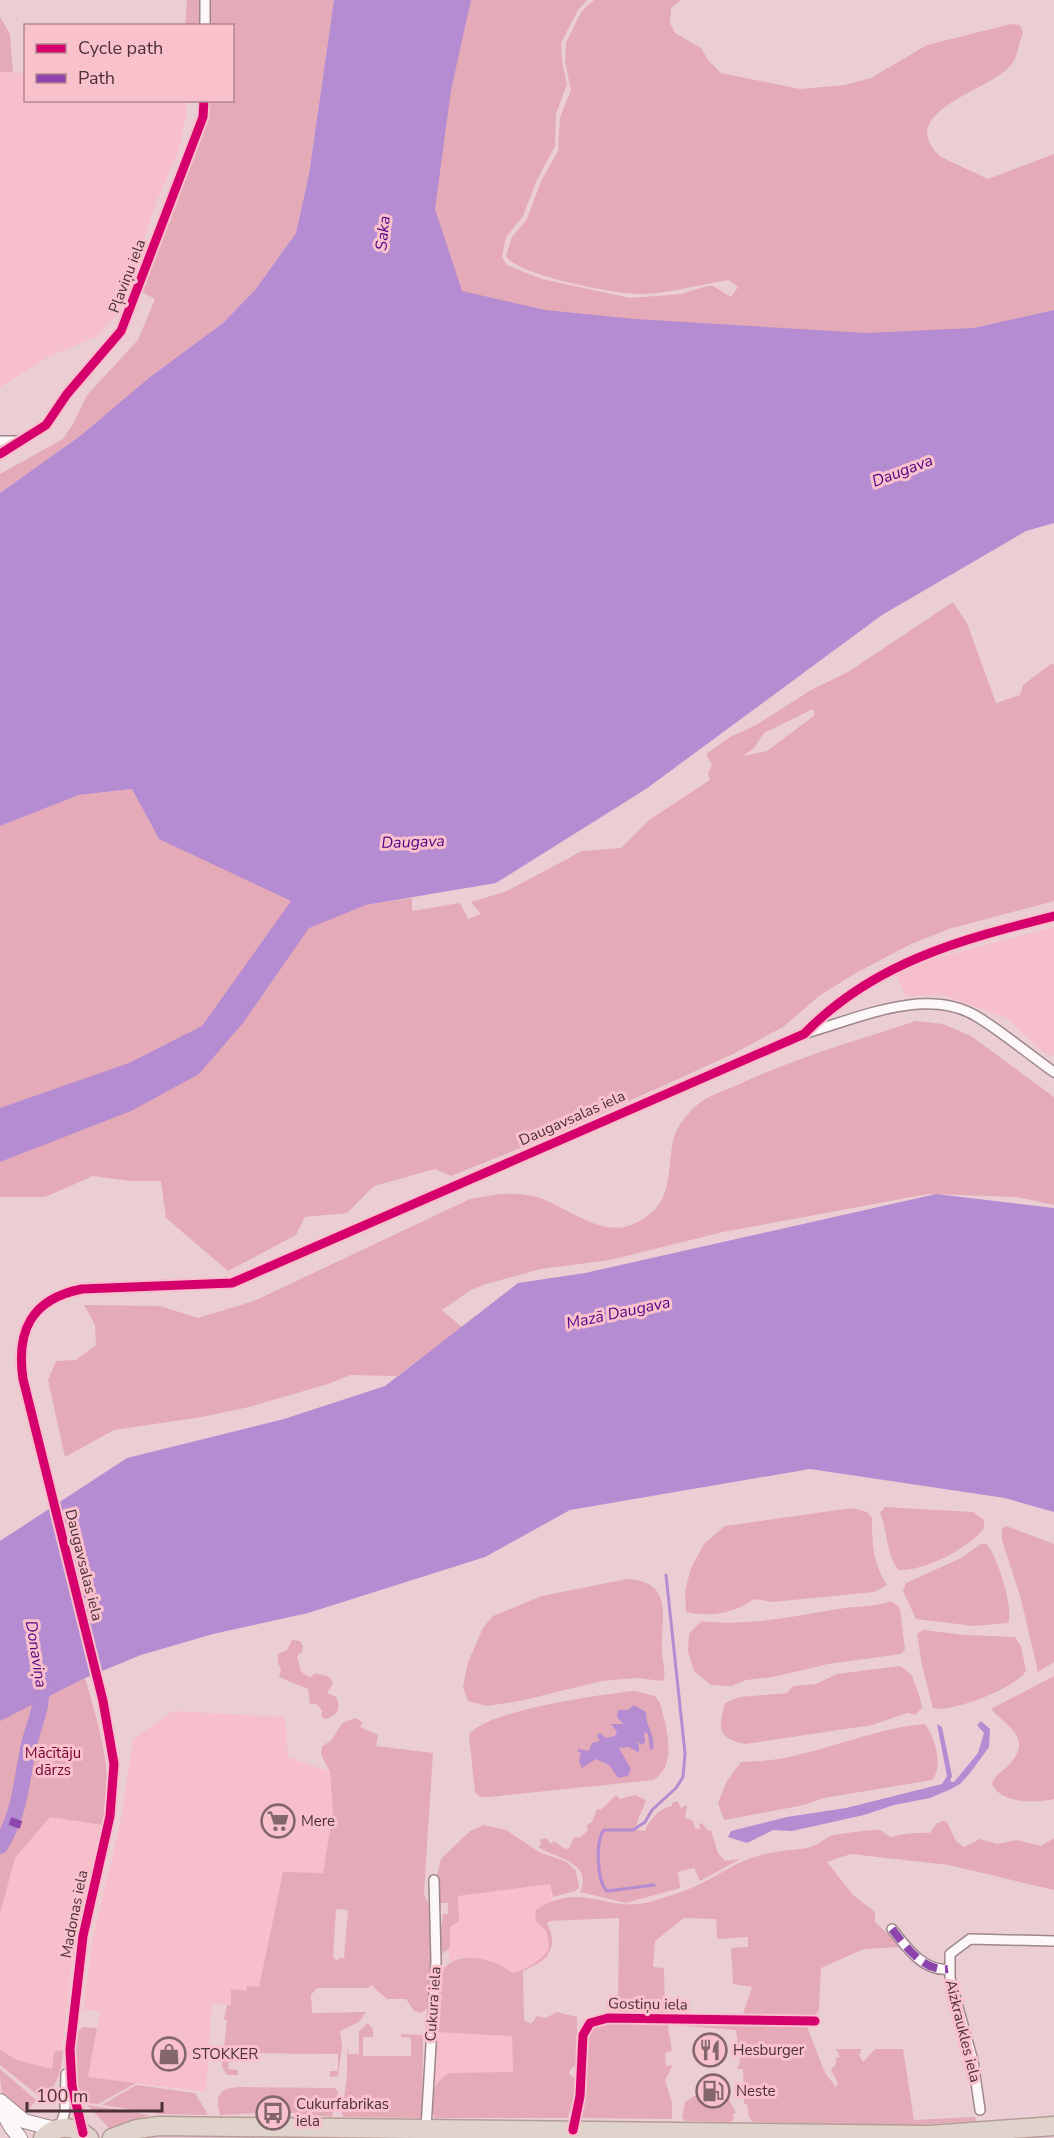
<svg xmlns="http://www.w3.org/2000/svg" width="1054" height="2138" viewBox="0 0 1054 2138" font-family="'Nunito Sans',sans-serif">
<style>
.built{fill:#f6bfcb}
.green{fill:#e4aab7;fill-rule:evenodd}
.water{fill:#b58bd2}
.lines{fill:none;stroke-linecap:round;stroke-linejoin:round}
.stream{stroke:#b58bd2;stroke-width:3}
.river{stroke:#b58bd2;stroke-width:16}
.street-casing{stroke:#9e868b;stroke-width:12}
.secondary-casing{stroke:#9e868b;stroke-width:16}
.highway-casing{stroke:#b59d97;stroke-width:21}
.street{stroke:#fcf8f9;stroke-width:9}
.secondary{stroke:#fcf8f9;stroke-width:14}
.highway{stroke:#e0d3cc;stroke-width:18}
.quiet{stroke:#8e44ad;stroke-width:8;stroke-dasharray:15 8;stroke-linecap:butt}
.cycleway-casing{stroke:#f8c1cc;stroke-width:13}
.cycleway{stroke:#d6006c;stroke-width:9}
.labels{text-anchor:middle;stroke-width:6;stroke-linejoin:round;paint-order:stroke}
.street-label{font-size:15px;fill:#4b3036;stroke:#f8c1cc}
.park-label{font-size:15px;fill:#770435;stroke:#f8c1cc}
.poi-label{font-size:15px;fill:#4b3036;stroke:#f8c1cc;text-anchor:start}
.water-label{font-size:16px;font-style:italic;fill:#530385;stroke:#f8c1cc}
</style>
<rect width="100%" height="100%" fill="#ebced4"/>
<!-- built -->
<path class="built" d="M0 72 25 73 26 100 186 101V117L179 150 157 201 118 314 96 337 50 356 0 387Z
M1054 927V1056L1043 1052 1007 1018 943 995 906 996 895 973 933 959Z
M173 1711 285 1717 288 1757 330 1772 333 1811 323 1874 278 1897 259 1987 246 1991 231 2006 212 2003 206 2092 88 2077 100 2011 83 2010 93 1937 121 1819 133 1739Z
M50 1817 103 1825 72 1964 59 2075 0 2055V1914L15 1858Z
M551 1884 553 1921 547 1923 553 1940 547 1957 539 1964 513 1973 504 1966 459 1957 449 1961 450 1927 459 1921 458 1896Z
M435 2032 512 2036 513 2072 450 2073 434 2087Z"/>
<!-- green -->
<path class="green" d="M187 0H201V25L185 26Z
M209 0H334L309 174 296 233 255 290 223 323 150 377 80 436 0 493V474L63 439 73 424 87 395 138 340 155 299 142 292 186 177 206 101 232 100V26L209 25Z
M382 0H587L578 10 561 43 562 61 567 84 556 114 555 146 536 182 523 216 506 237 502 257 507 265 542 279 630 298 681 294 707 286H713L731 297 738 287 729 280C701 284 675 292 647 294 622 296 518 276 506 256L512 237 527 219 541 181 558 151 560 117 571 90 565 62 566 43 581 12 594 0H681L671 8 670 23 675 33 701 48 708 60 721 73 800 89 845 85 871 78 927 45 1011 24 1020 25 1023 33C1017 47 1019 58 1007 69 985 91 893 114 941 157L988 179 1054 154V310L975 328 316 380Z
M0 17 10 34 13 72H0Z
M953 602 967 623 996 703 1020 695 1023 685 1052 663 1054 666V901L949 929 911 944 856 973 819 996 783 1027 731 1055 563 1131 451 1176 435 1169 374 1186 347 1213 305 1217 296 1235 228 1271 166 1218 161 1181H130L93 1176 45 1197H0V826L79 795 132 789 159 839 351 911 366 905 412 898V911L460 903 468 919 481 914 471 902 507 891 582 851 621 848 649 820 710 780 708 773 712 765 706 754 730 737 756 725 811 690 848 672ZM813 709 815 715 767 751 743 756 754 748 764 733Z
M916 1021 943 1024 971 1036 1054 1097V1205L1017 1197 928 1194 723 1232 610 1260 541 1269 486 1284 471 1290 442 1310 462 1327 397 1376 350 1375 328 1384 249 1407 202 1417 114 1430 65 1457 48 1380 56 1361 76 1360 96 1345 95 1325 84 1305 160 1306 198 1318 254 1301 470 1199C491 1195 511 1191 533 1196 563 1203 599 1238 631 1225 675 1207 666 1176 673 1141 676 1126 687 1114 698 1104 708 1096 723 1091 735 1086 792 1059 855 1041 916 1021Z
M885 1507 973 1512 984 1520V1528C971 1547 923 1572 899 1570 887 1558 887 1529 880 1513Z
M852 1508 867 1512 872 1518C872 1544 873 1563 887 1585L874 1592 773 1602 754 1599C734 1614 710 1617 686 1612L685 1591 691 1568 704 1544 725 1526Z
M1006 1526 1054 1544V1662L1038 1672 1021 1599 1002 1540V1528Z
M981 1544H986C996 1551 1015 1612 1008 1623L974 1626 916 1619 903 1591 906 1583 961 1558Z
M627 1579C676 1582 660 1619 662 1653 662 1663 667 1671 663 1681L636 1678 602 1681 520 1701 487 1706 468 1701 463 1687 468 1662 483 1628 493 1616 542 1596Z
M891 1601 900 1608 905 1649 901 1654 828 1664 773 1677 746 1680 732 1686 711 1685 694 1671 688 1651 689 1634 701 1621C748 1627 799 1615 845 1608 861 1606 875 1607 891 1601Z
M923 1630 965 1635 1015 1637 1021 1646 1026 1671C1017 1687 952 1713 933 1708L922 1665 917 1634Z
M292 1640 300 1641 303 1646 302 1652 297 1656C301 1668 298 1673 311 1677L315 1673C324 1676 329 1674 333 1683L327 1693 336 1697C342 1709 337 1716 325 1719L321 1716 322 1711 317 1704H310L308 1689 279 1677 281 1669 278 1664V1654L287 1650Z
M0 1653 48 1670 85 1678C99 1727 115 1774 103 1825L50 1817 15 1858 0 1914Z
M900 1666 912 1675C915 1686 921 1697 922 1708L915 1715 907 1713 872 1725 745 1744C717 1738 718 1728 725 1703L740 1697 787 1693 793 1686 816 1684 837 1674Z
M1054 1676V1799C1036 1803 1001 1804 992 1784 995 1775 1002 1772 1008 1766 1034 1739 1008 1727 991 1709Z
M635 1691 655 1696 660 1703C666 1725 679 1766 653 1780L489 1797H480L475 1792 469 1736C477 1712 608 1693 635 1691Z
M356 1718 363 1723 360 1727 378 1735 376 1746 433 1753 424 1892C425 1901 431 1904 432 1913 436 1945 433 1978 427 2009L421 2013 414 2011 406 1999H387L371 1985 368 1988H317L311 1995 312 2013 366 2012 359 2022 340 2031 342 2047 338 2076 330 2077V2071H338V2054L229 2053 228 2069 238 2070V2075H227L222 2067 227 2020 224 2019 227 2005H231V1989L246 1991 247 1986 259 1987 283 1872 323 1873 333 1811 330 1772 321 1754 322 1746 331 1741 342 1723ZM336 1909 348 1910 344 1958H339L338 1961 333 1957Z
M925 1724C935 1738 944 1766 932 1780L824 1798 804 1805 724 1820 718 1803 727 1781 741 1762C755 1761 770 1761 784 1758 832 1749 876 1728 925 1724Z
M616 1795 620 1799 635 1795 646 1800C643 1810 638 1817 636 1827L631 1829 645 1831C648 1821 661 1807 672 1806V1803L677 1801 681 1808 687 1805 685 1817 693 1821 695 1828 700 1829 699 1824 702 1823 708 1831 711 1830 718 1853 725 1861 740 1859 700 1881 694 1868 678 1872 680 1888 626 1903 580 1892C594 1862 554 1858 538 1847L541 1845 540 1840 546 1838 551 1844 554 1841 565 1849 569 1848 574 1838 581 1837 588 1830 587 1825 592 1822 597 1809 601 1810Z
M942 1821 947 1822 956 1841 964 1847 980 1839 997 1844 1017 1840 1041 1846 1054 1838V1890L949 1865 851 1854 827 1862 853 1895 875 1912V1922L902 1947 864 1949 821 1968 819 2010 814 2018 712 2016 711 2014H743L752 1987 733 1984 731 1948 748 1947V1937L717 1939 716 1919 684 1918 655 1941 653 1967 664 1968 665 2013H618L619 1918 549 1921 547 1923C560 1950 546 1961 523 1971L524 2020 531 2024 537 2016 546 2018 557 2012 577 2017V2068L572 2067 569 2073 573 2077 576 2075V2091L568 2118H435C427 2102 433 2080 450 2073L513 2072 512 2036 435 2032C436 2000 429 1955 474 1958 488 1959 502 1965 513 1973 525 1970 543 1960 549 1948L547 1932 535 1920 536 1910C582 1879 607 1915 653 1901 668 1896 683 1892 696 1886 714 1878 730 1866 749 1859 768 1851 788 1851 807 1848 817 1846 822 1840 831 1836 836 1834 875 1829 880 1830 884 1832 887 1836 891 1837 899 1834 922 1832 930 1833L936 1824Z
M484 1825 506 1830 539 1852 567 1862 576 1871 579 1888 575 1891 553 1897 550 1884 458 1896 459 1921 450 1927V1948L442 1954 437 1932 442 1925 443 1914H448V1903H437L436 1879 441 1859 470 1831Z
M607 2021 675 2023 668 2026 672 2051 665 2053 666 2066 673 2065 665 2080 672 2102V2119L580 2118 587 2037 597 2025Z
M685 2022 806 2024 825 2073 836 2087 838 2083 831 2070 836 2064V2058L840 2057 836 2049H862L859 2055 863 2062 875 2049H903L914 2120 975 2117 976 2121 915 2125 753 2122 749 2117 747 2104H744L743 2069H737L740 2063 736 2030 686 2026Z
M368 2023 373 2029V2037H363V2056H411V2038L401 2037V2034L423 2035 422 2118 344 2117 342 2114 347 2076V2046L348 2054H359V2031Z
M83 2027 97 2028 88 2077 136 2083 98 2104 78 2102 73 2074 77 2032Z
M0 2050 17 2060 52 2069 54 2052 63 2050C62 2067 58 2091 39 2096L0 2065Z
M0 2069 36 2100 24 2117C3 2100 0 2097 0 2069Z
M136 2085 195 2093 208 2115 161 2114 102 2105Z
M240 2087 335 2088 338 2092 332 2117 282 2112 220 2115C214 2094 220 2088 240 2087Z
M694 2096 729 2099 736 2113 733 2114 734 2119 730 2122 686 2121 682 2118 685 2102Z
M87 2105 150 2115 109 2128Z"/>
<!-- water -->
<path class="water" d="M334 0H471L451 90 435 209 462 291 545 310 635 319 866 333 974 328 1054 310V523L1026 531 882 615 646 789 496 883 366 905 309 928 243 1023 199 1074 131 1111 0 1162V1108L129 1063 202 1026 291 901 159 839 132 789 79 795 0 826V493L80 436 150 377 223 323 255 290 296 233 309 174Z
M936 1194 1054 1208V1512L1005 1498 810 1469 570 1510 485 1557 308 1613 213 1634 141 1655 85 1678 0 1721V1541L127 1458 284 1419 385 1386 518 1283 585 1273Z
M634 1705 646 1712C645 1726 656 1735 653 1749L650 1750 648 1734 644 1732 645 1742 642 1745 634 1740 639 1745V1753L629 1747 619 1748 631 1769 628 1776 618 1778 609 1765 596 1759 582 1768 579 1761 581 1753 578 1752V1749L589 1751 592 1743 600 1741 597 1735 600 1733 606 1738 615 1736 617 1732 611 1724H623L617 1717 618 1710H628Z
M981 1721 990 1729 989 1747 970 1773 960 1784 951 1789 930 1798 894 1805 864 1815 792 1831 773 1830 747 1843 728 1837 731 1831 787 1817 846 1808 942 1784 947 1776 937 1724 942 1727 952 1776 950 1781 954 1782 978 1753 984 1733 977 1725Z"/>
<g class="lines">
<!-- stream -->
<path class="stream" d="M654 1885 607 1891C597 1883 595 1840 604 1830H633L645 1822 652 1810 676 1788 683 1777 685 1753 666 1575"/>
<!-- river -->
<path class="river" d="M0 1846C20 1814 21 1784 28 1749 34 1720 45 1708 40 1677"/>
<defs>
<path id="street" d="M205 26V0
M0 441H20
M0 454 46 425 67 394 121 331 203 117 204 100
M806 1033C857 1019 925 986 976 1016 1003 1032 1028 1054 1054 1072
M892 1929C906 1947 924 1972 948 1969
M980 2110 973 2061 950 1978V1954L970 1939 1054 1941
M60 2128 65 2111 66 2074
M426 2128 436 1961 434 1880
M573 2130 580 2096 583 2035 590 2023 608 2018 815 2021
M83 2132 72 2086 70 2049 83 1936 110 1816 114 1764 103 1701 23 1379C16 1331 31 1299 82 1289L232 1283 804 1034C874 962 960 940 1054 916"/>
<path id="secondary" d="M0 2101 24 2121 55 2129
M0 2107 11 2127 20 2138"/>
<path id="highway" d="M43 2138C57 2124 75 2125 89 2138
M112 2138 137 2129 159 2126 929 2135 1054 2126"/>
</defs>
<!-- street casing -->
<use href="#street" class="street-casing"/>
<!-- secondary casing -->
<use href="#secondary" class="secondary-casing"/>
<!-- highway casing -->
<use href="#highway" class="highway-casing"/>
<!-- street -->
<use href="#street" class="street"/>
<!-- secondary -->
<use href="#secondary" class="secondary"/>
<!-- highway -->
<use href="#highway" class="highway"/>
<!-- quiet -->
<path class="quiet" d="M10 1821 21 1825
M892 1929C906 1947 924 1972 948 1969"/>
<defs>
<path id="cycleway" d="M0 454 46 425 67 394 121 331 203 117 204 100
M573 2130 580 2096 583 2035 590 2023 608 2018 815 2021
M83 2133 72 2086 70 2049 83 1936 110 1816 114 1764 103 1701 23 1379C16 1331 31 1299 82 1289L232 1283 804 1034C874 962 960 940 1054 916"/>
</defs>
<!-- cycleway casing -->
<use href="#cycleway" class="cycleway-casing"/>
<!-- cycleway -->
<use href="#cycleway" class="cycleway"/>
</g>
<!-- icons -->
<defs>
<symbol id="supermarket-ring" viewBox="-11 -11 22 22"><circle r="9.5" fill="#f8c1cc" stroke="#83676d" stroke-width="1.5"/><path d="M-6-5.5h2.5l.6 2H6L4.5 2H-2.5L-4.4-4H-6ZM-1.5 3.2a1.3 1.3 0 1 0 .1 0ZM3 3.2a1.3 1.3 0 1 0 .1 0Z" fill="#83676d"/></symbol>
<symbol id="restaurant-ring" viewBox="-11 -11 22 22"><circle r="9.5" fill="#f8c1cc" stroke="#83676d" stroke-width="1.5"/><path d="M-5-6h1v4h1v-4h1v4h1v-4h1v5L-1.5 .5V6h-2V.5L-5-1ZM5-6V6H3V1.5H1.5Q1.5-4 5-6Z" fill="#83676d"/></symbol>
<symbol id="shop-ring" viewBox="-11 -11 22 22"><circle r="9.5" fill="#f8c1cc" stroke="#83676d" stroke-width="1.5"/><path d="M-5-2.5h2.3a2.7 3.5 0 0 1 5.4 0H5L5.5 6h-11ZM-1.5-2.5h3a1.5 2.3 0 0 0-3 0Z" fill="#83676d"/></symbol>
<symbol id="fuel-ring" viewBox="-11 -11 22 22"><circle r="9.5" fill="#f8c1cc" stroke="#83676d" stroke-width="1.5"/><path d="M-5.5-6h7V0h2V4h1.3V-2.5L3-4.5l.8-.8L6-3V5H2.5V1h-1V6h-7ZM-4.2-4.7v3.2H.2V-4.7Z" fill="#83676d"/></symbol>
<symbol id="bus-ring" viewBox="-11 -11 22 22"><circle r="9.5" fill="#f8c1cc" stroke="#83676d" stroke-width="1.5"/><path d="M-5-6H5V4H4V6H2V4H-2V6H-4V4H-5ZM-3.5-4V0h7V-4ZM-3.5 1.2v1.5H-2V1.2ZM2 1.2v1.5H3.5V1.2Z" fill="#83676d"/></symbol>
</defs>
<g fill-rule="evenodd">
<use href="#supermarket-ring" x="259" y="1802" width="38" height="38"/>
<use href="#restaurant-ring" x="691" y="2031" width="38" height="38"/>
<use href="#shop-ring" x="150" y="2035" width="38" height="38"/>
<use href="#fuel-ring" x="694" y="2072" width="38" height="38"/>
<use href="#bus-ring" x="254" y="2094" width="38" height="38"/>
</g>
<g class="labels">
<!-- street labels -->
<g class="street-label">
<text transform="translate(127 276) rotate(-69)" y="5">Pļaviņu iela</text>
<text transform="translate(572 1118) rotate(-24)" y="5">Daugavsalas iela</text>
<text transform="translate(84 1565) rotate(76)" y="5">Daugavsalas iela</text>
<text transform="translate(74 1914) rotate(-79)" y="5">Madonas iela</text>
<text transform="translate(433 2004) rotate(-86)" y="5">Cukura iela</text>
<text transform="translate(648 2004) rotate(1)" y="5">Gostiņu iela</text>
<text transform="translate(963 2031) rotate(76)" y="5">Aizkraukles iela</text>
</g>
<!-- park labels -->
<g class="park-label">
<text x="53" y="1758">Mācītāju<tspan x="53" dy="17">dārzs</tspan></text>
</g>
<!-- poi labels -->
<g class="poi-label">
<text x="301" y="1826">Mere</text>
<text x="733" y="2055">Hesburger</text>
<text x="192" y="2059">STOKKER</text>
<text x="736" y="2096">Neste</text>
<text x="296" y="2109">Cukurfabrikas<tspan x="296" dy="17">iela</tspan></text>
</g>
<!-- water labels -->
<g class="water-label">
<text transform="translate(382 233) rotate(-84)" y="6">Saka</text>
<text transform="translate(902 470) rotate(-21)" y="6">Daugava</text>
<text transform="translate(413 841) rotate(-2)" y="6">Daugava</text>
<text transform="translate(618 1312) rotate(-12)" y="6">Mazā Daugava</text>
<text transform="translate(37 1654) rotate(81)" y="6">Donaviņa</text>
</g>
</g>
<!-- legend -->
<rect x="24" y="24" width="210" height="78" fill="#f8c1cc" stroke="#b38790" stroke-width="1.5"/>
<rect x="36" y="44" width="30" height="9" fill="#d6006c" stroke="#b38790" stroke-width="1.5"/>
<text x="78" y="54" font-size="18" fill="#4b3036">Cycle path</text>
<rect x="36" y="74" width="30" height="9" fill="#8e44ad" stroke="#b38790" stroke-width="1.5"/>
<text x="78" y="84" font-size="18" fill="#4b3036">Path</text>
<!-- scale -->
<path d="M27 2102v9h135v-9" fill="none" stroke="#4b3036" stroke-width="3"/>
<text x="36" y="2102" font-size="18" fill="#4b3036" stroke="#f8c1cc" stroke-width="4.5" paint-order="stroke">100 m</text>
</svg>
